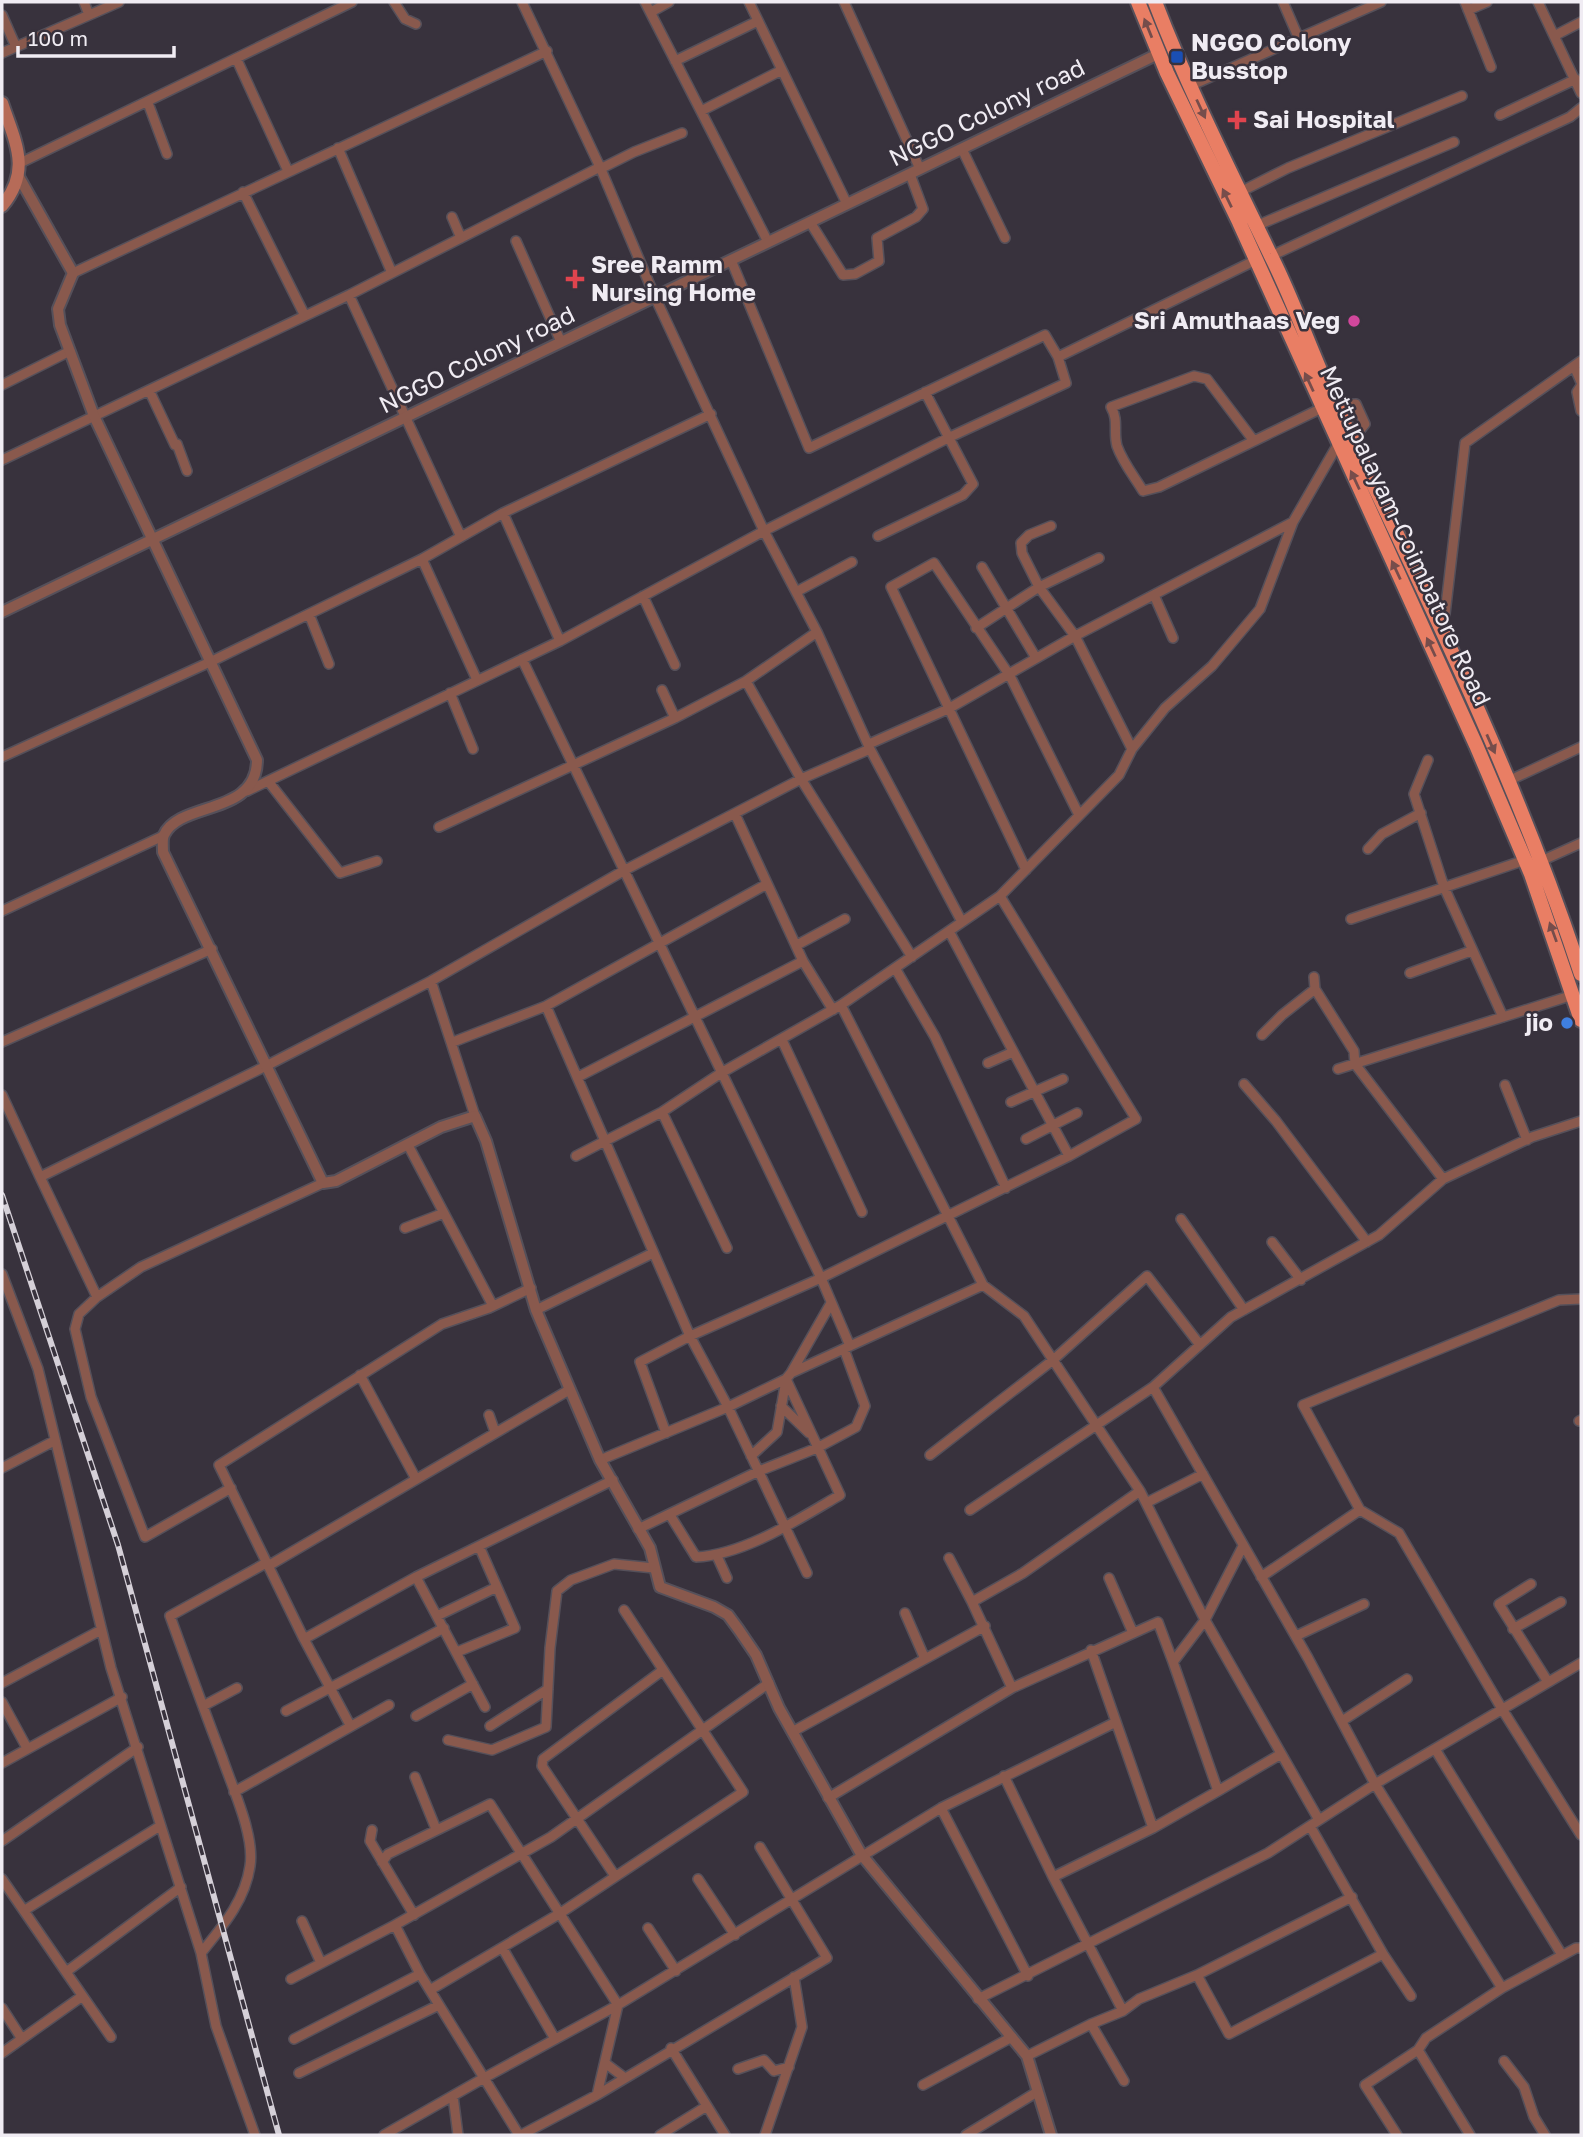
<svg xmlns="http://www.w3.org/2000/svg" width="1583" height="2137" viewBox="0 0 1583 2137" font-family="'Golos Text',sans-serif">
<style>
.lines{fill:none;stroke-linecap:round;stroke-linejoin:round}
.minor-casing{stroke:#55505a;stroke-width:12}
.tertiary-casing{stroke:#55505a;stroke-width:14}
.secondary-casing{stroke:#55505a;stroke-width:16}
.trunk-casing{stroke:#55505a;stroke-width:18}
.minor{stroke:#89594d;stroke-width:9}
.tertiary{stroke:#89594d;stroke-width:10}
.secondary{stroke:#b66b58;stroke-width:12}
.trunk{stroke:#e97e64;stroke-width:14}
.rail-casing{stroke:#d5d0d8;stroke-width:6}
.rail{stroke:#38323d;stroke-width:3.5;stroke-dasharray:10;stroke-linecap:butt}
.oneway{fill:#764d4b}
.transit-dot{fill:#1a4fb4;stroke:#38323d;stroke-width:2.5}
.health-dot{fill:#e0444e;stroke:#38323d;stroke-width:2.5}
.hotel-dot{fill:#d1479c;stroke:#38323d;stroke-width:2.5}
.shop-dot{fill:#3f7fe0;stroke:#38323d;stroke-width:2.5}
.labels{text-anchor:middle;stroke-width:5;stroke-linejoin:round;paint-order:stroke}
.poi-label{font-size:24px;font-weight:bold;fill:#f0ecf3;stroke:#38323d;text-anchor:start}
.street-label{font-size:24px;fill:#f0ecf3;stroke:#38323d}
</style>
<rect width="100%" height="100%" fill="#38323d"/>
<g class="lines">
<defs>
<path id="minor" d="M84 2 89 15
M394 2 405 19 416 24
M645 2 768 242
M749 2 847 204
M844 2 920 169
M1283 2 1299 39
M1465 2 1491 67
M1538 2 1581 93
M1468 10 1487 2
M651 12 669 2
M2 15 16 47
M1556 35 1581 22
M2 53 119 2
M237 60 288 171
M675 61 758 21
M1190 86 1381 2
M148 103 167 154
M701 111 782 70
M1500 115 1576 79
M338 148 392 273
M962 149 1005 238
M20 163 352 2
M600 169 634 152 682 133
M243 192 305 316
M1240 192 1288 168 1462 96
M452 217 461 238
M810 222 843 275 855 274 879 261 877 238 916 217 923 209 910 174
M1256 226 1454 142
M516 241 561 342
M1271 256 1570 117 1581 108
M73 273 547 51
M349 295 461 537
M1058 357 1256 260
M1574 366 1581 382
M2 385 70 351
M1581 386 1577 392 1581 411
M149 390 175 445 177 444 187 471
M1335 405 1356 404 1365 424 1352 440
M1254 441 1207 379 1194 376 1111 407C1119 421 1113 431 1117 446 1123 463 1134 476 1143 491L1159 487 1322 408
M2 460 349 295 600 167
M503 513 560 641
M1051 526 1029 535 1021 543 1022 553 1039 587 1099 558
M878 536 963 495 973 484 925 392
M422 559 477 680
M982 567 1036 658
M796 592 852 562
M1154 595 1173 638
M643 596 675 665
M309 614 329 664
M976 628 1039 587 1075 636 1132 749
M1443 631 1465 443 1581 361
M522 659 821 1278 1069 1156 1136 1119 1000 896 1119 775 1132 749 1165 708 1212 666 1260 609 1293 522 1338 444
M746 681 801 779 912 957
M662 690 675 718
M450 693 473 749
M869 744 948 709 1075 636 1293 522
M870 749 962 922
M2 757 210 662 422 559 503 513 711 414
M1428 760 1414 794 1444 887 1503 1017
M268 781 340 873 377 861
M1508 781 1581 747
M247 791 560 641 764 531 655 297 600 167 522 2
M735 814 803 961 833 1010
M439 827 675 718 746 681 817 632
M1368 849 1382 834 1421 813
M1541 861 1581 843
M1026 870 891 587 934 563 1010 676 1079 815
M2 911 163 836
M1351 919 1525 860
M949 931 1069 1156
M797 945 845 919
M895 968 935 1037 1006 1188
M1410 973 1471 951
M1314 977 1315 989
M431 981 475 1116
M841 1005 983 1285 1024 1316 1053 1360 1147 1276 1200 1345
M546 1006 605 1141 576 1156
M1262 1035 1282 1015 1315 989 1354 1051 1355 1064 1443 1179
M782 1040 862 1212
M2 1042 212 949
M453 1042 546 1006 767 884
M988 1063 1013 1052
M1338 1069 1573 995
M578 1077 803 961
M1244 1084 1276 1121 1367 1242
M1505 1085 1527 1140
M2 1095 40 1177 268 1065 431 981 625 870 801 779 870 749 817 632 764 531 950 437 1066 383 1058 357 1045 335 809 448 731 260
M1011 1102 1063 1079
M662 1112 727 1248
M1026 1139 1077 1113
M408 1145 493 1306
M40 1177 97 1297 141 1267 323 1183
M1181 1219 1244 1310
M405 1228 444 1213
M1272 1242 1301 1280
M2 1274 38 1369 111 1668 201 1953 216 2026 255 2135
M531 1288 489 1308 442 1324 219 1465 304 1639 416 1577 613 1480
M97 1297 79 1314 75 1329 91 1397 145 1537 231 1488
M1581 1299 1559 1300 1303 1405 1360 1510 1399 1533 1502 1709 1581 1835
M536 1310 653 1253
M850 1346 821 1278 690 1336 605 1141 662 1112 721 1073 841 1005 1000 896
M791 1373 831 1303
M360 1375 416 1479
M781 1406 809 1433
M489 1415 495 1432
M1579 1421 1581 1420
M666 1433 640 1362 690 1336 728 1407 807 1573
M930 1455 1053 1360 1140 1491 1023 1573 972 1602 1012 1688 1158 1622 1173 1662 1205 1620 1243 1546
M751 1456 777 1432 786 1380
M600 1460 728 1407 786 1379 791 1373 983 1285
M2 1468 54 1441
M1140 1491 1205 1620 1319 1820
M1146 1503 1203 1474
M970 1510 1153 1387
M670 1515 696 1557C744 1555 799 1519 840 1495L786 1379
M638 1529 759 1471 817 1448 856 1427 865 1406 844 1349
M717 1556 727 1578
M949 1558 972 1602
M268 1566 569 1390
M416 1577 485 1707
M1261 1577 1360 1510
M1109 1578 1133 1633
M1531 1584 1499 1604 1548 1682
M905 1613 925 1659
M437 1616 497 1587
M1513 1629 1561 1602
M1296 1636 1364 1604
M304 1639 350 1725
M1091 1650 1153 1828
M457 1652 515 1628 479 1546
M1173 1662 1218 1791 1153 1828 1053 1877 1123 2011 1139 1999 1197 1975 1352 1897
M2 1683 101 1630
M769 1683 551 1837 395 1925 420 1974 484 2078 618 2005 941 1808 1116 1722
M2 1702 27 1748
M203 1706 237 1688
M286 1711 444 1628
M416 1716 473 1684
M1342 1721 1407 1679
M490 1726 548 1689
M792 1732 985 1626
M448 1740 492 1750 546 1727 550 1648 557 1591 571 1580 614 1564 654 1568
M1435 1749 1562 1955
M2 1763 122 1697
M1004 1776 1053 1877
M415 1777 436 1829
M1218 1791 1281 1754
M234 1792 389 1705
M828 1798 1012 1688
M941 1808 1028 1976
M1310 1826 1383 1954 1411 1996
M372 1830 370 1841 414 1915
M2 1841 138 1747
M382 1862 388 1854 490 1804 618 2005 597 2095
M615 1876 542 1766 543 1759 663 1670
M2 1879 66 1972 181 1887
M698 1879 735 1935
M25 1910 160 1826
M302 1921 321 1963
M648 1928 676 1971
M503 1949 555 2039
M201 1953C222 1927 245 1901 250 1866 255 1835 232 1787 222 1757 204 1710 187 1663 170 1616L266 1563
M66 1972 111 2037
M1197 1975 1229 2034 1383 1954
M291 1979 395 1925
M1502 1988 1375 1784 1308 1658 1153 1387 1231 1317 1379 1235 1443 1179 1532 1137 1581 1121
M430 1990 559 1914 743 1792 624 1610
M978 1999 1268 1853 1375 1784 1581 1663
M2 2008 22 2039
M1091 2024 1124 2081
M294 2039 420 1974
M671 2048 725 2135
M2 2053 81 1997
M1027 2056 1091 2024 1123 2011
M1504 2061 1524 2087 1534 2117 1545 2135
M605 2063 625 2078
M738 2069 764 2060 774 2071 789 2067
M299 2073 439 2005
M923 2085 1012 2037
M453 2096 458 2135
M384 2135 484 2078 519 2135
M521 2135 597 2095 827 1958 760 1847
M660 2135 707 2106
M765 2135 802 2027 794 1977
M966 2135 1037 2092
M1397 2135 1365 2085 1418 2050
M1470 2135 1418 2050 1426 2038 1502 1988 1576 1948H1581"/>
<path id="tertiary" d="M19 177 73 273 58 309 60 325 94 416 257 760C257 816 179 801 164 835 162 839 163 847 163 852L323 1183 336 1181 441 1127 475 1116 486 1141 536 1310 600 1460 650 1548 660 1587 714 1607 728 1615 739 1630 756 1655 779 1708 861 1854 1027 2056 1051 2135
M2 612 1158 54"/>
<path id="secondary" d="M2 103C15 142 32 170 2 206"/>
<path id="trunk" d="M1138 2 1167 73 1239 222 1476 745 1531 874 1581 1020
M1155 2C1188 88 1230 171 1270 254 1295 303 1312 356 1336 406 1424 591 1517 779 1581 974"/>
</defs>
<!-- minor casing -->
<use href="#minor" class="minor-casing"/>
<!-- tertiary casing -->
<use href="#tertiary" class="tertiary-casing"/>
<!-- secondary casing -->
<use href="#secondary" class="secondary-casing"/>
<!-- trunk casing -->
<use href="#trunk" class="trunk-casing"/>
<!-- minor -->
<use href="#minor" class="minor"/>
<!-- tertiary -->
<use href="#tertiary" class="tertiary"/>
<!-- secondary -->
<use href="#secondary" class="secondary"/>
<!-- trunk -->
<use href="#trunk" class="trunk"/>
<defs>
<path id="rail" d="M2 1195 118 1545 279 2135"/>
</defs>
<!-- rail casing -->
<use href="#rail" class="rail-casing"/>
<!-- rail -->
<use href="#rail" class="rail"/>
</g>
<!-- one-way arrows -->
<defs><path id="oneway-solid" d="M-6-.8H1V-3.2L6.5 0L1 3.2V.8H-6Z" transform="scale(1.75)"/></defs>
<g class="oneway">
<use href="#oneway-solid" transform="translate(1148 28) rotate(-112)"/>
<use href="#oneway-solid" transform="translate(1201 109) rotate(65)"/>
<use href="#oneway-solid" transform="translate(1227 198) rotate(-116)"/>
<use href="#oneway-solid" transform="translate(1309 382) rotate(-115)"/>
<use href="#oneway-solid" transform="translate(1355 480) rotate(-115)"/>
<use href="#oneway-solid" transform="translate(1396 570) rotate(-115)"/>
<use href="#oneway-solid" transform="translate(1431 647) rotate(-115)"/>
<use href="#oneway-solid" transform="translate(1491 744) rotate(66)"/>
<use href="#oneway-solid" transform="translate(1553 932) rotate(-110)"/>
</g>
<!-- markers -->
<rect class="transit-dot" x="1170" y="50" width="14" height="14" rx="3.5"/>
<g class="health-dot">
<path d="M1233.5 109.5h7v7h7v7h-7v7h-7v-7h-7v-7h7z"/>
<path d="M571.5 268.5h7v7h7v7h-7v7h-7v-7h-7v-7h7z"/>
</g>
<circle class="hotel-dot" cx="1354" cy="321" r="7"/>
<circle class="shop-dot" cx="1567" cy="1023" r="7"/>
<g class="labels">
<!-- poi labels -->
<g class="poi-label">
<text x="1191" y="51">NGGO Colony<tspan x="1191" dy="28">Busstop</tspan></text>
<text x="1253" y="128">Sai Hospital</text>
<text x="591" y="273">Sree Ramm<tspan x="591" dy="28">Nursing Home</tspan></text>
<text x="1340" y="329" text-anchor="end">Sri Amuthaas Veg</text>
<text x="1553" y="1031" text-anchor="end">jio</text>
</g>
<!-- street labels -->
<g class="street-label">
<text transform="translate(987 113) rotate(-26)" y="8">NGGO Colony road</text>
<text transform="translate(477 360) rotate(-26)" y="8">NGGO Colony road</text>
<text transform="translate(1405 536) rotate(65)" y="8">Mettupalayam-Coimbatore Road</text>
</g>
</g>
<!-- border -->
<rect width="1583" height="2137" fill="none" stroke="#f0ecf3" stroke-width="7"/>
<!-- scale -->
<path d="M18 46v10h156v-10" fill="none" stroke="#f0ecf3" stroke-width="3.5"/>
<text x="28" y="46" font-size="21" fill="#f0ecf3" stroke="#38323d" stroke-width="5" paint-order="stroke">100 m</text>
</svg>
